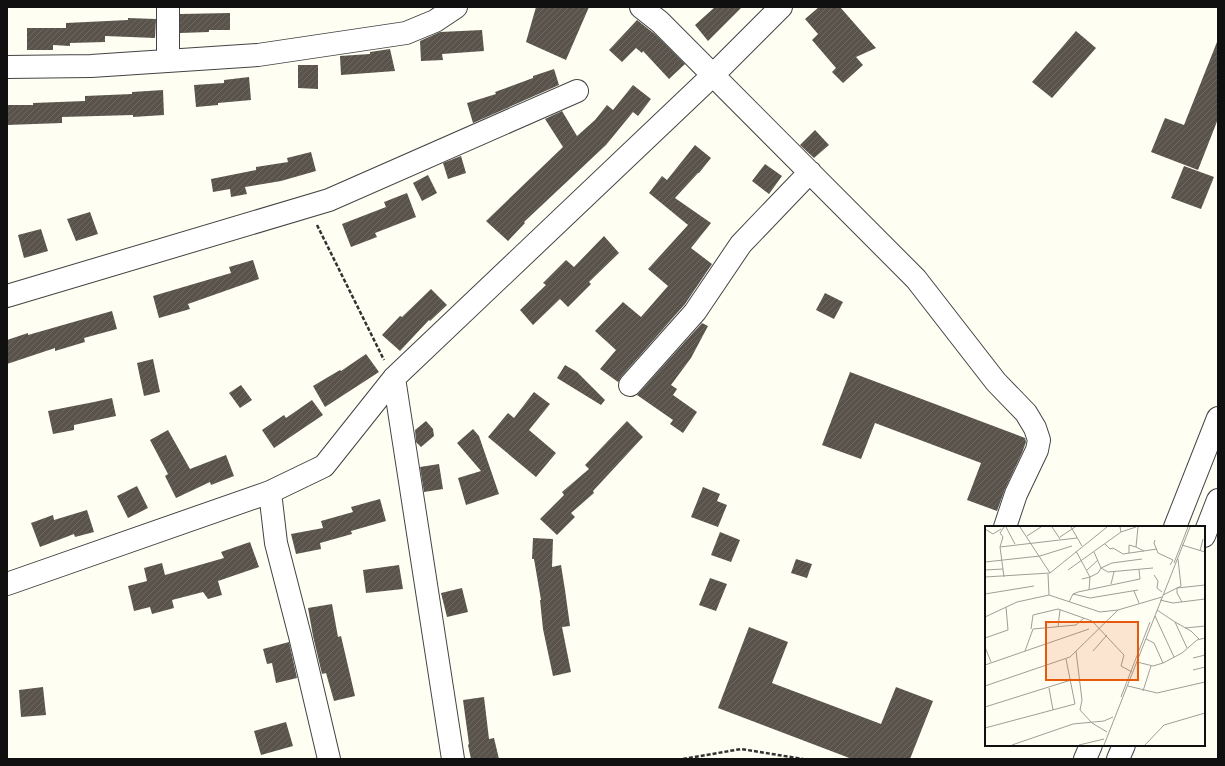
<svg xmlns="http://www.w3.org/2000/svg" width="1225" height="766" viewBox="0 0 1225 766" font-family="Georgia,serif">
<style>
.building{fill:url(#building-hatch)}
.lines{fill:none;stroke-linecap:round;stroke-linejoin:round}
.minor-casing{stroke:#434343;stroke-width:24}
.tertiary-casing{stroke:#434343;stroke-width:24}
.path{stroke:#323232;stroke-width:2.5;stroke-dasharray:4 2;stroke-linecap:butt}
.minor{stroke:#fff;stroke-width:22}
.tertiary{stroke:#fff;stroke-width:22}
.inset-road{fill:none;stroke:#9f9f98;stroke-width:1}
.view{fill:#e8590c;fill-opacity:0.15;stroke:#e8590c;stroke-width:2}
.inset-edge{fill:none;stroke:#101010;stroke-width:2}
</style>
<defs>
<pattern id="building-hatch" width="6" height="6" patternUnits="userSpaceOnUse"><rect width="6" height="6" fill="#59534c"/><path d="M-1 1l2-2M0 6l6-6M5 7l2-2" fill="none" stroke="#6c6761"/></pattern>
</defs>
<rect width="100%" height="100%" fill="#fffef3"/>
<!-- building -->
<path class="building" d="M536 7H589L566 60 526 42Z
M715 7H742L708 41 695 25Z
M819 7H840L876 48 856 57 863 65 843 83 832 72 836 68 812 40 818 34 805 19Z
M230 13V30H209V32L180 33V14Z
M128 18 156 19 155 38 105 36V42L70 43V46L53 45V50H27V28H66V23L128 20Z
M637 20 656 35 685 64 669 79 643 51 642 53 636 48 622 62 609 50Z
M482 30 484 51 442 54 443 60 421 61 420 41 440 32Z
M1076 31 1096 48 1052 98 1032 82Z
M1217 42H1218V119L1198 170 1151 152 1165 118 1184 125Z
M390 49 395 71 341 75 340 56 370 54V52Z
M298 65H318V89L298 88Z
M554 69 559 85 473 123 467 103 496 94 495 92 533 78V76Z
M249 77 251 100 218 103V105L196 107 194 85 224 83V80Z
M633 85 651 99 638 116 633 112 606 145 524 222 525 223 508 241 486 221 563 147 545 119 562 111 577 136 595 120 607 105 613 110Z
M163 90 164 115 133 117V115L62 117V123L7 125V105H33V103L85 101V96L132 94V92Z
M815 130 829 145 814 158 800 145Z
M695 145 711 158 699 173H698L675 198 711 223 691 248 712 264 685 304 621 377 618 382 600 369 616 350 595 331 623 302 641 317 668 286 648 269 688 225 649 193 662 176 667 180Z
M311 152 316 171 281 181 245 187 247 194 231 197 230 189 213 192 211 179 256 170V167L288 162 287 158Z
M461 156 466 173 448 179 443 163Z
M765 164 782 176 769 194 752 181Z
M1184 166 1214 177 1201 209 1171 198Z
M428 175 437 193 422 201 413 183Z
M407 193 416 217 375 233 377 237 351 247 342 224 386 207 384 202Z
M90 212 98 234 76 241 67 219Z
M41 229 48 251 24 258 18 235Z
M604 236 619 253 589 282 591 284 568 307 560 299 533 325 520 310 546 285 543 283 566 260 574 267Z
M253 260 259 279 188 304 190 309 159 318 153 296 231 273 229 267Z
M431 289 447 305 430 321 429 320 400 351 382 335 400 316 402 317Z
M825 293 843 302 834 319 816 310Z
M112 311 117 329 84 338 85 342 55 351V348L7 364V340L28 333V335Z
M702 323 708 326 691 358 671 385 677 389 673 395 697 412 683 433 670 424 673 420 637 395Z
M366 354 379 372 325 407 313 386 340 370 341 371Z
M153 359 160 392 144 396 137 363Z
M565 365 577 372 605 400 601 405 557 378Z
M850 372 1025 438 1026 442 1022 453 1005 489 997 511 967 500 981 463 875 423 861 459 822 445Z
M241 385 252 400 240 408 229 393Z
M534 392 550 404 529 430 556 453 536 477 488 437 508 413 514 418Z
M112 398 116 416 74 425V430L53 434 48 411 94 402Z
M312 400 323 415 274 448 262 430 284 415 286 418Z
M426 421 433 429 434 436 421 447 416 442 415 430Z
M627 421 643 437 593 491 594 493 571 513 575 517 557 535 540 519 564 495 562 492 589 469 585 465Z
M473 429 479 436 499 494 466 505 458 478 481 471 457 443Z
M168 430 190 469 226 455 234 476 211 485 210 482 176 498 165 476 168 474 150 440Z
M439 464 443 489 424 492 420 467Z
M137 486 148 508 128 518 117 496Z
M703 487 720 494 717 501 727 505 718 527 691 517Z
M380 499 386 521 351 531 352 534 320 543 321 549 296 554 291 534 323 528 321 521 353 512 351 507Z
M87 510 94 532 75 537 74 534 40 547 31 523 53 515 54 520Z
M720 532 740 540 731 562 711 555Z
M533 538 553 539 552 567 561 565 565 590 570 626 562 627 571 672 553 676 543 629 540 600H541L534 559H532Z
M250 542 259 567 218 581 222 595 208 599 203 592 172 600 174 608 152 614 150 607 134 611 128 586 147 581 144 568 162 563 165 575 224 558 221 552Z
M796 559 812 564 807 578 791 573Z
M399 565 403 589 366 593 363 570Z
M710 578 727 584 716 611 699 605Z
M462 588 468 612 447 617 441 593Z
M332 604 338 637 341 636 355 696 334 701 326 673 322 674 313 636 308 608Z
M749 627 788 642 772 683 881 724 896 687 933 701 910 759H852L718 708Z
M289 642 297 678 276 683 272 663 267 664 263 649Z
M43 687 46 715 21 717 19 690Z
M484 697 489 739 494 738 499 759H471L468 745 469 744 463 700Z
M286 722 293 746 261 755 254 731Z"/>
<g class="lines">
<defs>
<path id="minor" d="M168 7V61
M641 7 660 22 916 279 996 382 1026 413 1035 428 1039 440 1037 450 1016 494 1005 527
M7 67 91 66 258 55 406 33 435 21 456 7
M7 296 329 200 577 91
M394 378 453 759
M630 385 695 312 741 244 810 172
M270 492 276 543 300 636 329 759
M7 584 270 492 324 466 394 378 713 75 781 7"/>
<path id="tertiary" d="M1175 527 1218 418
M1204 536 1218 500
M1085 759 1091 745
M1118 759 1124 745"/>
</defs>
<!-- minor casing -->
<use href="#minor" class="minor-casing"/>
<!-- tertiary casing -->
<use href="#tertiary" class="tertiary-casing"/>
<!-- path -->
<path class="path" d="M317 225 384 360
M683 759 741 749 803 759"/>
<!-- minor -->
<use href="#minor" class="minor"/>
<!-- tertiary -->
<use href="#tertiary" class="tertiary"/>
</g>
<!-- overview -->
<g transform="translate(985 526)">
<rect width="220" height="220" fill="#fffef3"/>
<path class="inset-road" d="M21 1 30 18M35 1 65 47M67 1 75 13M86 1 97 20M153 1 151 21 159 25M0 3 8 8 16 3M136 6 151 1M42 10 56 1M75 11 90 1M170 14 169 17 173 27 188 34 185 39M120 18 125 23 128 22 138 28 172 23M197 19 220 26M15 21 92 12M91 25 105 51 97 53M215 25 218 13M109 26 116 42 127 37 157 33M144 27V19L151 21M193 33 196 60 192 62V67L197 76M0 36 55 30 87 20M189 37 203 1M0 44 18 43M83 44 136 6 135 1M102 44 113 34M63 48 64 69M169 49 173 55 172 62 177 66M0 51 65 47 122 1M19 51 15 21 18 11 15 7 19 1M126 58 129 46M104 64 105 51 113 47 116 42 123 46 168 42M149 65 154 77M0 68 49 60M88 68 105 72 153 64M178 69 192 62 220 59M175 74 188 77 220 73M84 76 88 68 93 66 155 53 154 44M172 84 190 96 202 122M170 90 189 131M0 91 32 76 64 69 115 86 133 84 177 71M190 96 206 105 214 113M73 101 75 84M200 102 220 100M46 103 48 89 73 83 107 95 139 129 136 140 147 146M0 112 23 104 21 81M161 113 169 117 178 137M0 121 6 136M40 125 48 103 91 99 99 92M91 125 97 174 95 184 107 197 122 206M108 125 122 109M208 132 220 129M152 136 168 140 178 137 197 127 212 114 220 112M0 139 104 103M208 144 220 141M0 160 85 131 133 84M143 160 172 167 220 156M64 162 68 184M158 165 166 140M136 171 165 96M0 181 86 154M0 202 90 178 81 133M27 219 88 198 119 195 128 191M94 219 119 213M119 219 205 1M160 219 179 199 220 187"/>
<path class="view" d="M61 96H153V154H61Z"/>
<rect width="220" height="220" class="inset-edge"/>
</g>
<!-- border -->
<rect width="1225" height="766" fill="none" stroke="#101010" stroke-width="16"/>
</svg>
